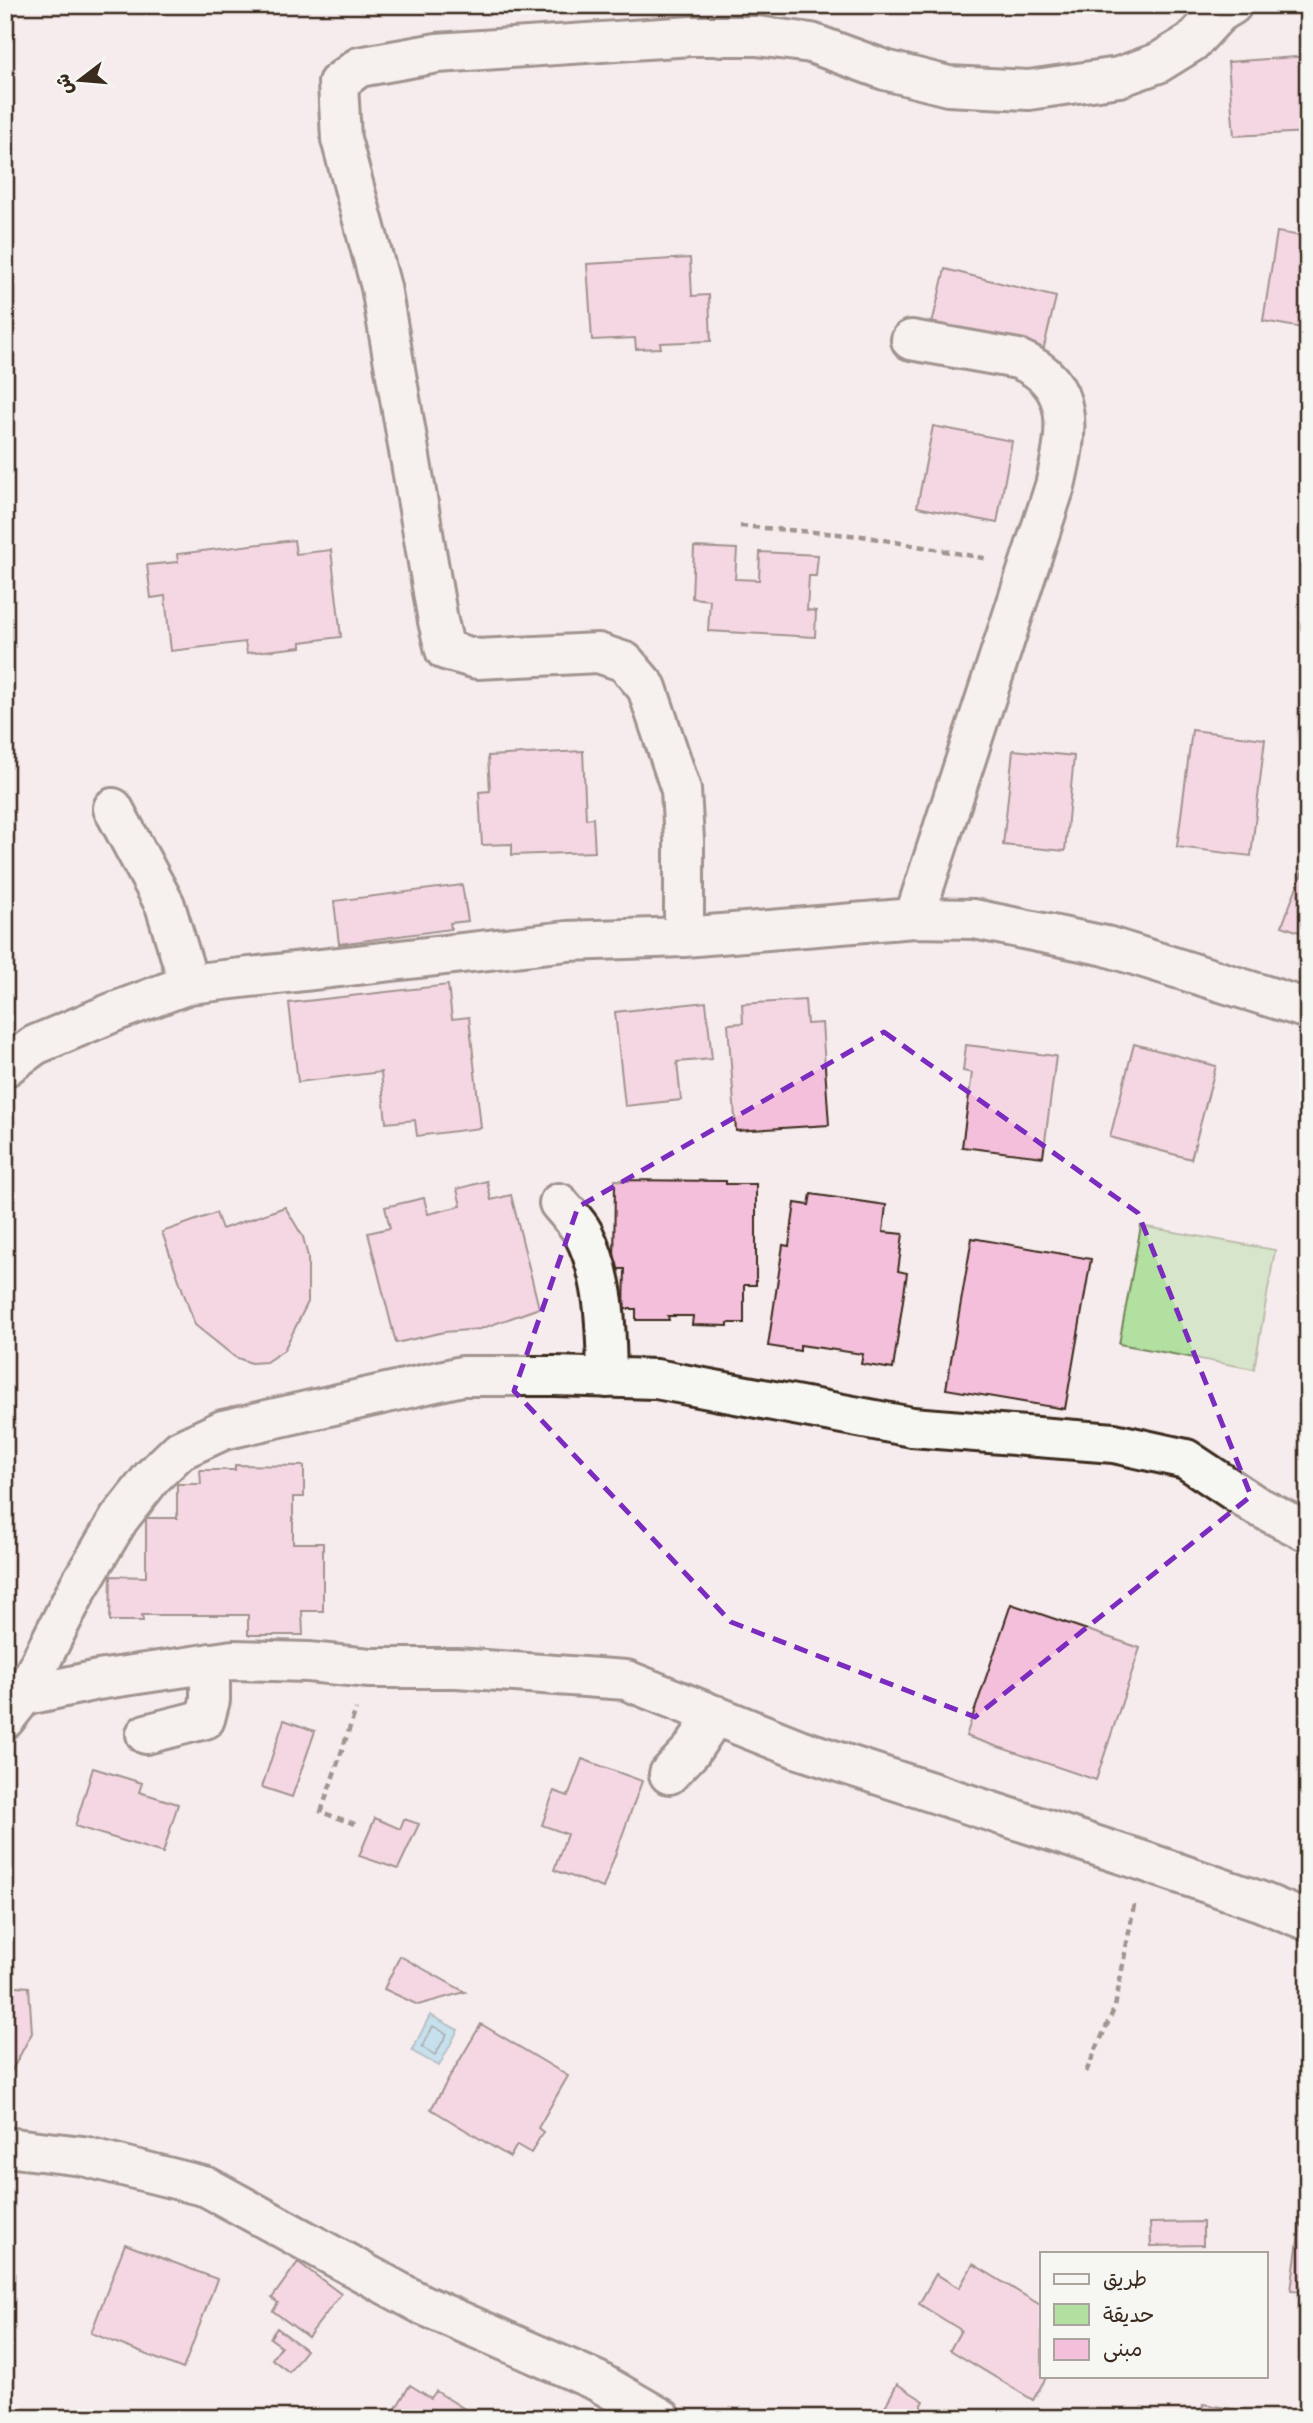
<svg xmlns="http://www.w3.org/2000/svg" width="1313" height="2423" viewBox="0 0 1313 2423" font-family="Pangolin,'Playpen Sans Arabic',sans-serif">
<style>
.green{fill:#b1e0a0;stroke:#76855f;stroke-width:2}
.water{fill:#8cd4ed;stroke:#6c909a;stroke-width:2}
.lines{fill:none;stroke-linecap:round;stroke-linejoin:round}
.shore{stroke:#5b6e71;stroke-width:2}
.building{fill:#f4bfda;stroke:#3b2a1e;stroke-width:2}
.minor-casing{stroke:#3b2a1e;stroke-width:44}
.path{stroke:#3b2a1e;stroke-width:4.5;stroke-dasharray:7 5;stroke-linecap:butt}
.minor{stroke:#f6f6f2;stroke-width:38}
.marked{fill:none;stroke:#7b2cbf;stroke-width:5;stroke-dasharray:14 9;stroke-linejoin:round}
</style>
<rect width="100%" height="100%" fill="#f6ebed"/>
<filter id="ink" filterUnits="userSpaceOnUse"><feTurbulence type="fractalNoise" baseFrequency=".0143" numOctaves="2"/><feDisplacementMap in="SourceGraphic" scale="14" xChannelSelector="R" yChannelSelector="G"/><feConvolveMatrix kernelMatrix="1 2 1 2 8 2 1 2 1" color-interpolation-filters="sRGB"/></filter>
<g filter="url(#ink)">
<!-- green -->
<path class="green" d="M1141 1226 1275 1250 1254 1369 1119 1344Z"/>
<!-- water -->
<path class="water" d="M430 2015 458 2030 439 2066 412 2051Z"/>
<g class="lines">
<!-- shore -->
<path class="shore" d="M433 2026 447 2034 435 2055 422 2047Z"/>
</g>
<!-- building -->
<path class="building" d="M1308 56V132L1234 136 1228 62Z
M1277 232 1308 237V329L1263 321Z
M690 258 692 296 709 295 711 341 660 343 661 348 636 349 635 338 592 340 587 264Z
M945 269 1056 297 1042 355 931 328Z
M933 426 1012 441 997 523 917 507Z
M294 540 296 554 331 550 341 637 301 642V647L247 653 245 642 171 651 165 596 151 598 147 565 178 562 177 554Z
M694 547 737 549 735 579 759 580 760 552 818 555 816 576H809L807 610 816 611 815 637 708 631 710 600 692 598Z
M1192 730 1265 739 1251 856 1177 847Z
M1013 750 1074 756 1065 851 1003 845Z
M583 751 586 819 593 818 595 852 512 855V844L482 845 479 792 490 791 488 756Z
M1308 857V935L1282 926Z
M462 885 468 921 450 923 451 929 339 944 334 901Z
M448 985 452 1019 469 1017 481 1128 417 1136 415 1120 386 1123 381 1072 298 1082 289 1003Z
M805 1000 807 1024 822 1023 829 1125 736 1131 728 1024 743 1023 742 1004Z
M706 1002 712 1059 677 1062 681 1100 625 1106 615 1012Z
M1134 1044 1216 1066 1191 1159 1110 1137Z
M966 1045 1056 1056 1043 1157 962 1147 972 1073 963 1071Z
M615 1180 726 1181V1184H756V1285H744V1323H728V1326L692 1325 693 1316H668L669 1320H636V1309H624L625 1269H614Z
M487 1181 491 1200 511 1195 539 1308 480 1329 444 1332 396 1343 368 1233 390 1228 385 1207 424 1198 428 1214 461 1206 457 1189Z
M811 1194 886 1205 883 1232 903 1234 898 1271 907 1273 893 1369 861 1364 863 1354 800 1345V1351L768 1346 783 1245 789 1246 795 1203 809 1205Z
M285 1207 303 1237 308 1257V1302L284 1350 266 1362 251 1363 235 1357 195 1325 162 1232 216 1213 222 1229Z
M972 1238 1091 1259 1065 1409 946 1389Z
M235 1465 304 1466V1497H293V1543H323V1611H302L303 1635H248V1615H142L143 1621H110L111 1576 146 1577V1518H177V1484H201L200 1470H235Z
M1011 1604 1140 1648 1096 1780 966 1736Z
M284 1720 315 1731 292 1797 262 1787Z
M582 1759 642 1781 603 1888 554 1870 567 1834 542 1825 554 1791 568 1796Z
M93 1768 142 1783 139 1792 178 1804 163 1853 75 1826Z
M375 1818 400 1829 404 1819 419 1824 398 1869 359 1856Z
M400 1956 465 1992 418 2005 384 1989Z
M5 1985 29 1987 32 2033 5 2083Z
M481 2024 568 2076 538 2128 543 2132 531 2153 517 2145 510 2157 431 2109Z
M1301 2219 1308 2220V2292L1291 2290Z
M1203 2222V2245L1151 2246 1150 2223Z
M125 2244 217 2279 183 2369 91 2333Z
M298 2262 341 2294 308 2337 273 2311 278 2303 272 2298Z
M973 2264 1042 2306V2376H1047L1033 2400 950 2350 961 2330 919 2304 936 2274 959 2288Z
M277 2328 306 2350 289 2372 272 2359 281 2346 270 2338Z
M897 2384 924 2401 915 2418H879Z
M410 2385 431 2398 436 2391 479 2418H390Z
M1203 2404 1285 2418H1201Z"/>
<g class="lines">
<defs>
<path id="minor" d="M911 340 1018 359C1078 384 1067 434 1055 486L914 918
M113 808 165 905 189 984
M684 937V840L681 790 647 688 625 662 598 653 477 659 445 650 438 621 381 287 341 139 338 83 359 67 437 53 692 36H757L811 43 885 70 948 86 1029 90 1119 77 1158 63 1192 42 1219 13 1232 5
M5 1067 35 1045 114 1012 189 984 567 941 684 937 914 918 974 919 1106 946 1308 1009
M559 1203C567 1213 577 1222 583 1233 606 1277 606 1330 607 1378
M23 1696 79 1586 119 1519 152 1477 180 1450 223 1430 462 1376H554L656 1379 912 1427 1114 1443 1186 1459 1255 1505 1308 1532
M5 1719 23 1696 98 1680 233 1660 308 1662 370 1668H457L626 1680 799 1749 1143 1861 1259 1901 1308 1921
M146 1734 205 1719 210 1700V1663
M669 1774 691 1751 715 1715
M5 2147 83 2156 207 2187 423 2305 597 2381 661 2418"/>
</defs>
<!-- minor casing -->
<use href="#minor" class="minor-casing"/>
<!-- path -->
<path class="path" d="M740 526 862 536 989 559
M355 1824 321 1812 356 1709
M1086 2072 1115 2007 1135 1900"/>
<!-- minor -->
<use href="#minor" class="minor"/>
</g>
</g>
<!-- marked area -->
<path d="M0 0H1313V2423H0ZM884 1032 1138 1213 1251 1496 975 1717 731 1622 514 1391 578 1207Z" fill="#f6ebed" fill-opacity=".55" fill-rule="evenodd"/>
<path class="marked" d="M884 1032 1138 1213 1251 1496 975 1717 731 1622 514 1391 578 1207Z"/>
<!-- margin -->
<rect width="1313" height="2423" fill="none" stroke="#f6f6f2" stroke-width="28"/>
<rect x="14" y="14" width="1285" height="2395" fill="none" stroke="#3b2a1e" stroke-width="2.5" filter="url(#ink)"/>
<!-- legend -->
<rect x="1040" y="2252" width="228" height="126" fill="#f6f6f2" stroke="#aba49d" stroke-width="2"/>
<rect x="1054" y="2274" width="35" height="10" fill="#f6f6f2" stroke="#aba49d" stroke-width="2"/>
<text x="1103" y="2286" font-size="21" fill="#3b2a1e">طريق</text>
<rect x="1054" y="2304" width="35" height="21" fill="#b1e0a0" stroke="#aba49d" stroke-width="2"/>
<text x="1103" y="2322" font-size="21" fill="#3b2a1e">حديقة</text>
<rect x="1054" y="2339" width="35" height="21" fill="#f4bfda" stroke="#aba49d" stroke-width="2"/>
<text x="1103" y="2356" font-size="21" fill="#3b2a1e">مبنى</text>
<!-- north arrow -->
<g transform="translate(80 80) rotate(254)" stroke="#f6f6f2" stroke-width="5" paint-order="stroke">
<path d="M0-5L12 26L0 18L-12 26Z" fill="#3b2a1e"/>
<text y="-10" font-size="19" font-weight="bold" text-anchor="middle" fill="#3b2a1e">ش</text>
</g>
</svg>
